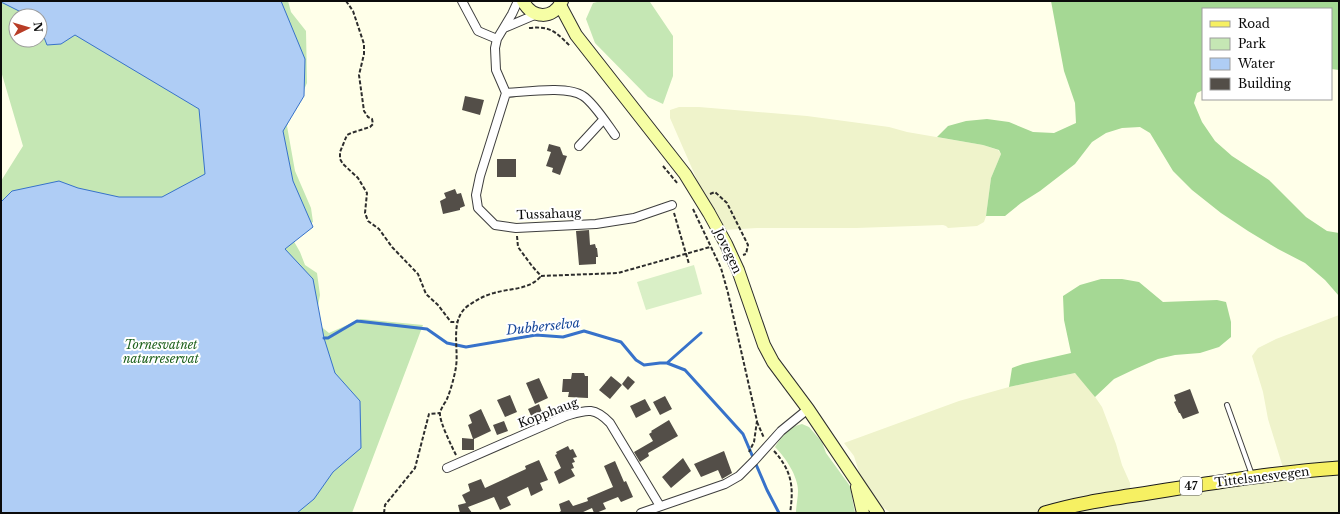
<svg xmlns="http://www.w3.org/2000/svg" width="1340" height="514" viewBox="0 0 1340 514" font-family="'Libre Baskerville',serif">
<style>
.farmland{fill:#eff3cb}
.green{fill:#c5e7b4;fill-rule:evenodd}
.forest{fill:#a5d894}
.pitch{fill:#d9efc6}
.water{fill:#afcdf5;stroke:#3772ca}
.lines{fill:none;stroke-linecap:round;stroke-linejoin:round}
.stream{stroke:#3772ca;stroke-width:3}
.building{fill:#534e48}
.lane-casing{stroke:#3e3e3e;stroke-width:6}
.street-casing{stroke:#3e3e3e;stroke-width:10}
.secondary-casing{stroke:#2d2d2d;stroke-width:14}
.primary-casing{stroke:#1c1c1c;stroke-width:15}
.path{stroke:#2d2d2d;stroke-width:2;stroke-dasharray:4 2;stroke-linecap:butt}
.lane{stroke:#fff;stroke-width:4}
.street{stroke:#fff;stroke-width:8}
.secondary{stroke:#f6fea5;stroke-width:12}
.primary{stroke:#f6f062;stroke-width:13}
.labels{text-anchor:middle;stroke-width:4;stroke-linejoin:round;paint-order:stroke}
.shield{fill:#fff;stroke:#545454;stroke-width:1}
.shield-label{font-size:11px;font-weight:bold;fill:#0b0b0b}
.street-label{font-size:12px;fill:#0b0b0b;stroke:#fff}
.park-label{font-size:12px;font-style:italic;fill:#1e611d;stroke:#fff}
.water-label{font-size:13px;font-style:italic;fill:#174799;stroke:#fff}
</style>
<rect width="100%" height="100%" fill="#ffffe9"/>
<!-- farmland -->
<path class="farmland" d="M679 107H699L807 116 889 127 907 132 983 145 998 150 1001 154 991 178 986 216 984 222 977 226 948 228 946 226 943 225 856 228H757L723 230 701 189 670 118V110Z
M1339 315V513H891L881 506 867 490 859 472 854 456 844 443 959 401 1009 387 1075 373 1089 388 1102 407 1116 444 1122 465 1130 483 1131 496 1285 474 1268 419 1263 392 1252 356 1258 348 1276 339Z"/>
<!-- green -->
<path class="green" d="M1 1H288L291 12 306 31 307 83 298 103 291 115 287 126 295 171 311 208 313 222 308 225 292 238 300 252 305 265 317 273 320 295 317 311 319 325 329 333 361 319 423 325 352 513H1V181L23 146 1 71ZM16 16H40V40H16Z
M601 1 650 2 673 36V76L663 104 648 97 595 43 586 19 593 3Z
M802 424 809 427 822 442 826 453 850 486 855 513H796C796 506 798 498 798 491 798 476 785 457 775 447 781 437 790 426 802 424Z"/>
<!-- forest -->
<path class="forest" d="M1051 1H1339V70L1331 69V9H1203V90L1197 93 1194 103 1202 122 1215 141 1232 156 1269 180 1306 217 1327 231 1339 233V296L1325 280 1305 263 1278 249 1248 231 1221 213 1192 190 1173 171 1150 133 1140 127 1122 128 1106 133 1092 142 1075 164 1040 191 1021 203 1005 216H986L991 178 1001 154 999 150 983 145 937 137 948 126 966 121 987 119 1009 122 1033 132 1054 133 1076 123 1075 103 1064 71Z
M1101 279H1122L1139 282 1163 302 1217 300 1226 302 1231 322V337L1219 347 1200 353 1175 355 1158 359 1135 369 1114 379 1095 397 1075 373 1009 387 1012 368 1023 364 1071 353 1064 320 1063 296 1080 285Z"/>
<!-- pitch -->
<path class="pitch" d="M694 265 702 294 646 310 637 282Z"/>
<!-- water -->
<path class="water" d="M1 1H281L305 59 304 96 283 131 293 181 313 227 285 249 313 279 324 338 335 373 360 401 361 448 333 472 314 499 297 513H1V202L12 191 59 181 78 188 119 197H162L205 174 199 109 75 35 61 44 47 45 40 27V16H29L1 2Z"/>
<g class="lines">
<!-- stream -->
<path class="stream" d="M324 338H328L357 321 427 329 447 343 466 347 536 335 563 337 584 331 621 342 636 360 644 365 660 363H667L685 370 743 434 767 490 779 513
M667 363 701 333"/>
</g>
<!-- building -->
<path class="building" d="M465 96 484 100 480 115 462 110Z
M549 144 560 147 563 155 567 156 560 175 552 172 553 168 546 166 551 152 547 151Z
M497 159H516V177H497Z
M455 189 457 194 461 193 465 206 460 208V210L443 214 440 201 446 198 444 193Z
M589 230 590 245 595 244 596 248H597L598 257H596V264L579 265 576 231Z
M572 373H584L585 376H588V398L568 397 569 392H562L563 379H571Z
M611 376 622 385 610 399 599 390Z
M628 376 635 382 628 390 622 384Z
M539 378 548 398 535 404 526 383Z
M1190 389 1199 413 1183 419 1180 413H1179L1174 402 1176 401 1174 395Z
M510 395 517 412 505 417 497 400Z
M665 396 672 409 660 415 653 402Z
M645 399 651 410 636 418 630 406Z
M539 404 543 415 533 420 528 409Z
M481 409 491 431 474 439V450H462V438L473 439 468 425 472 423 469 415Z
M669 420 678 436 648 453 649 456 640 462 634 452 653 441 649 434 652 432 651 431Z
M504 421 508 431 497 435 493 425Z
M568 446 570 450 573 449 577 457 573 458 575 462 572 463 574 468 571 469 575 476 559 484 554 472 561 468 555 455 557 454 556 452Z
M724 451 732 473 722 479 718 470 701 477 694 464Z
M683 458 691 471 671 488 662 477Z
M539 460 548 480 540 483 543 490 531 496 528 487 507 497 511 505 500 510 494 497 468 507 472 513H460L458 505 466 503 462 495 470 491 468 484 481 479 485 488 526 469 525 466Z
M615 461 624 482 626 481 633 497 621 502 618 497 603 503 606 509 596 513H594L592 508 581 513H558L561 511 559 504 569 500 573 506 588 501 587 498 613 487 604 466Z"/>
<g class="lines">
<defs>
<path id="lane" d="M1227 405 1252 475"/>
<path id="street" d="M462 1 478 31 497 39
M518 1 512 14 497 39 495 48 496 70 506 93 480 176 476 195 478 208 495 225 516 228 596 224 634 218 672 205
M504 28 537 14
M506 93C525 92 568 85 583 96 594 103 607 124 615 135
M579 146 603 120
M447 468 566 416C586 410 594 406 610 423L660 506
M641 513 725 484 739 476 754 461 781 431 808 409"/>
<path id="secondary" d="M523 1C532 19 553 20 562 1
M560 5 576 35 685 174 709 213 726 244 738 270 764 345 773 362 808 409 878 513
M857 487 863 513"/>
<path id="primary" d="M1045 513C1084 501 1126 497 1167 490 1224 481 1281 472 1339 468"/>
</defs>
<!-- lane casing -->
<use href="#lane" class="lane-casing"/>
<!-- street casing -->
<use href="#street" class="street-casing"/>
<!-- secondary casing -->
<use href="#secondary" class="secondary-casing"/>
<!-- primary casing -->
<use href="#primary" class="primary-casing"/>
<!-- path -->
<path class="path" d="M346 1 353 11 364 44V54L359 75 364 111 368 117 372 119 373 124 370 127 351 133 347 135 340 152V159L343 164 358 178 367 193 365 213 368 221 379 229 392 247 418 274 426 294 438 305 451 322H457
M529 28C550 26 555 31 570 46
M663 166 678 184
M710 194 715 192 727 203 748 245 746 254 743 255
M693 209 721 268 728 293 757 421 754 442 749 452
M674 213 689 264
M517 236 518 247 532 266 541 276 618 273 710 247
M757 422 764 438
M774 451C792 471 794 487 790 513
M456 455C452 447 439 421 440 413 441 408 445 403 447 399 451 389 454 378 456 367 459 346 449 319 469 305 477 300 485 295 494 293 510 288 530 290 541 276
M384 513 385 505 415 468 429 414 440 413"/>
<!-- lane -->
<use href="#lane" class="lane"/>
<!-- street -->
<use href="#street" class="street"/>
<!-- secondary -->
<use href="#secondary" class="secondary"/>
<!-- primary -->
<use href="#primary" class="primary"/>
</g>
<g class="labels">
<!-- shield labels -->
<rect class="shield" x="1180" y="477" width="22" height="18" rx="3"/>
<g class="shield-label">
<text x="1191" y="490">47</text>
</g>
<!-- street labels -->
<g class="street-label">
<text transform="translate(549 214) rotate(-2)" y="4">Tussahaug</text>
<text transform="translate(728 251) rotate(65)" y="4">Jovegen</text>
<text transform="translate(548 413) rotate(-21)" y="4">Kopphaug</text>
<text transform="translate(1262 477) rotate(-7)" y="4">Tittelsnesvegen</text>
</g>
<!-- park labels -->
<g class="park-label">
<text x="161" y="349">Tornesvatnet<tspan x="161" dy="14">naturreservat</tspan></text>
</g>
<!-- water labels -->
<g class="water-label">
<text transform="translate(543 326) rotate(-6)" y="5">Dubberselva</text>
</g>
</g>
<!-- border -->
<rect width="1340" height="514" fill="none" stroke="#0b0b0b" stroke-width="4"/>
<!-- legend -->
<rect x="1202" y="8" width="130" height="92" fill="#ffffff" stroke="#9d9d9d"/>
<rect x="1210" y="21" width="20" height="6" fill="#f6f062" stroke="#9d9d9d"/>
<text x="1238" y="28" font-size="12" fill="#0b0b0b">Road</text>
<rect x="1210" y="38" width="20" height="12" fill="#c5e7b4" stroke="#9d9d9d"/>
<text x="1238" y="48" font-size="12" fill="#0b0b0b">Park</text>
<rect x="1210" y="58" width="20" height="12" fill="#afcdf5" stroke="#9d9d9d"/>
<text x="1238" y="68" font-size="12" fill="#0b0b0b">Water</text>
<rect x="1210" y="78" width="20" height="12" fill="#534e48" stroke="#9d9d9d"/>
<text x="1238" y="88" font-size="12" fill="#0b0b0b">Building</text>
<!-- north arrow -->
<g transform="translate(28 28) rotate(85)"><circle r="19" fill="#ffffff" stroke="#9d9d9d"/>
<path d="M0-3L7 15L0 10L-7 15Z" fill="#b83c26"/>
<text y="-6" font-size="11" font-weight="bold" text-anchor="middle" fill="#0b0b0b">N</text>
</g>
</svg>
